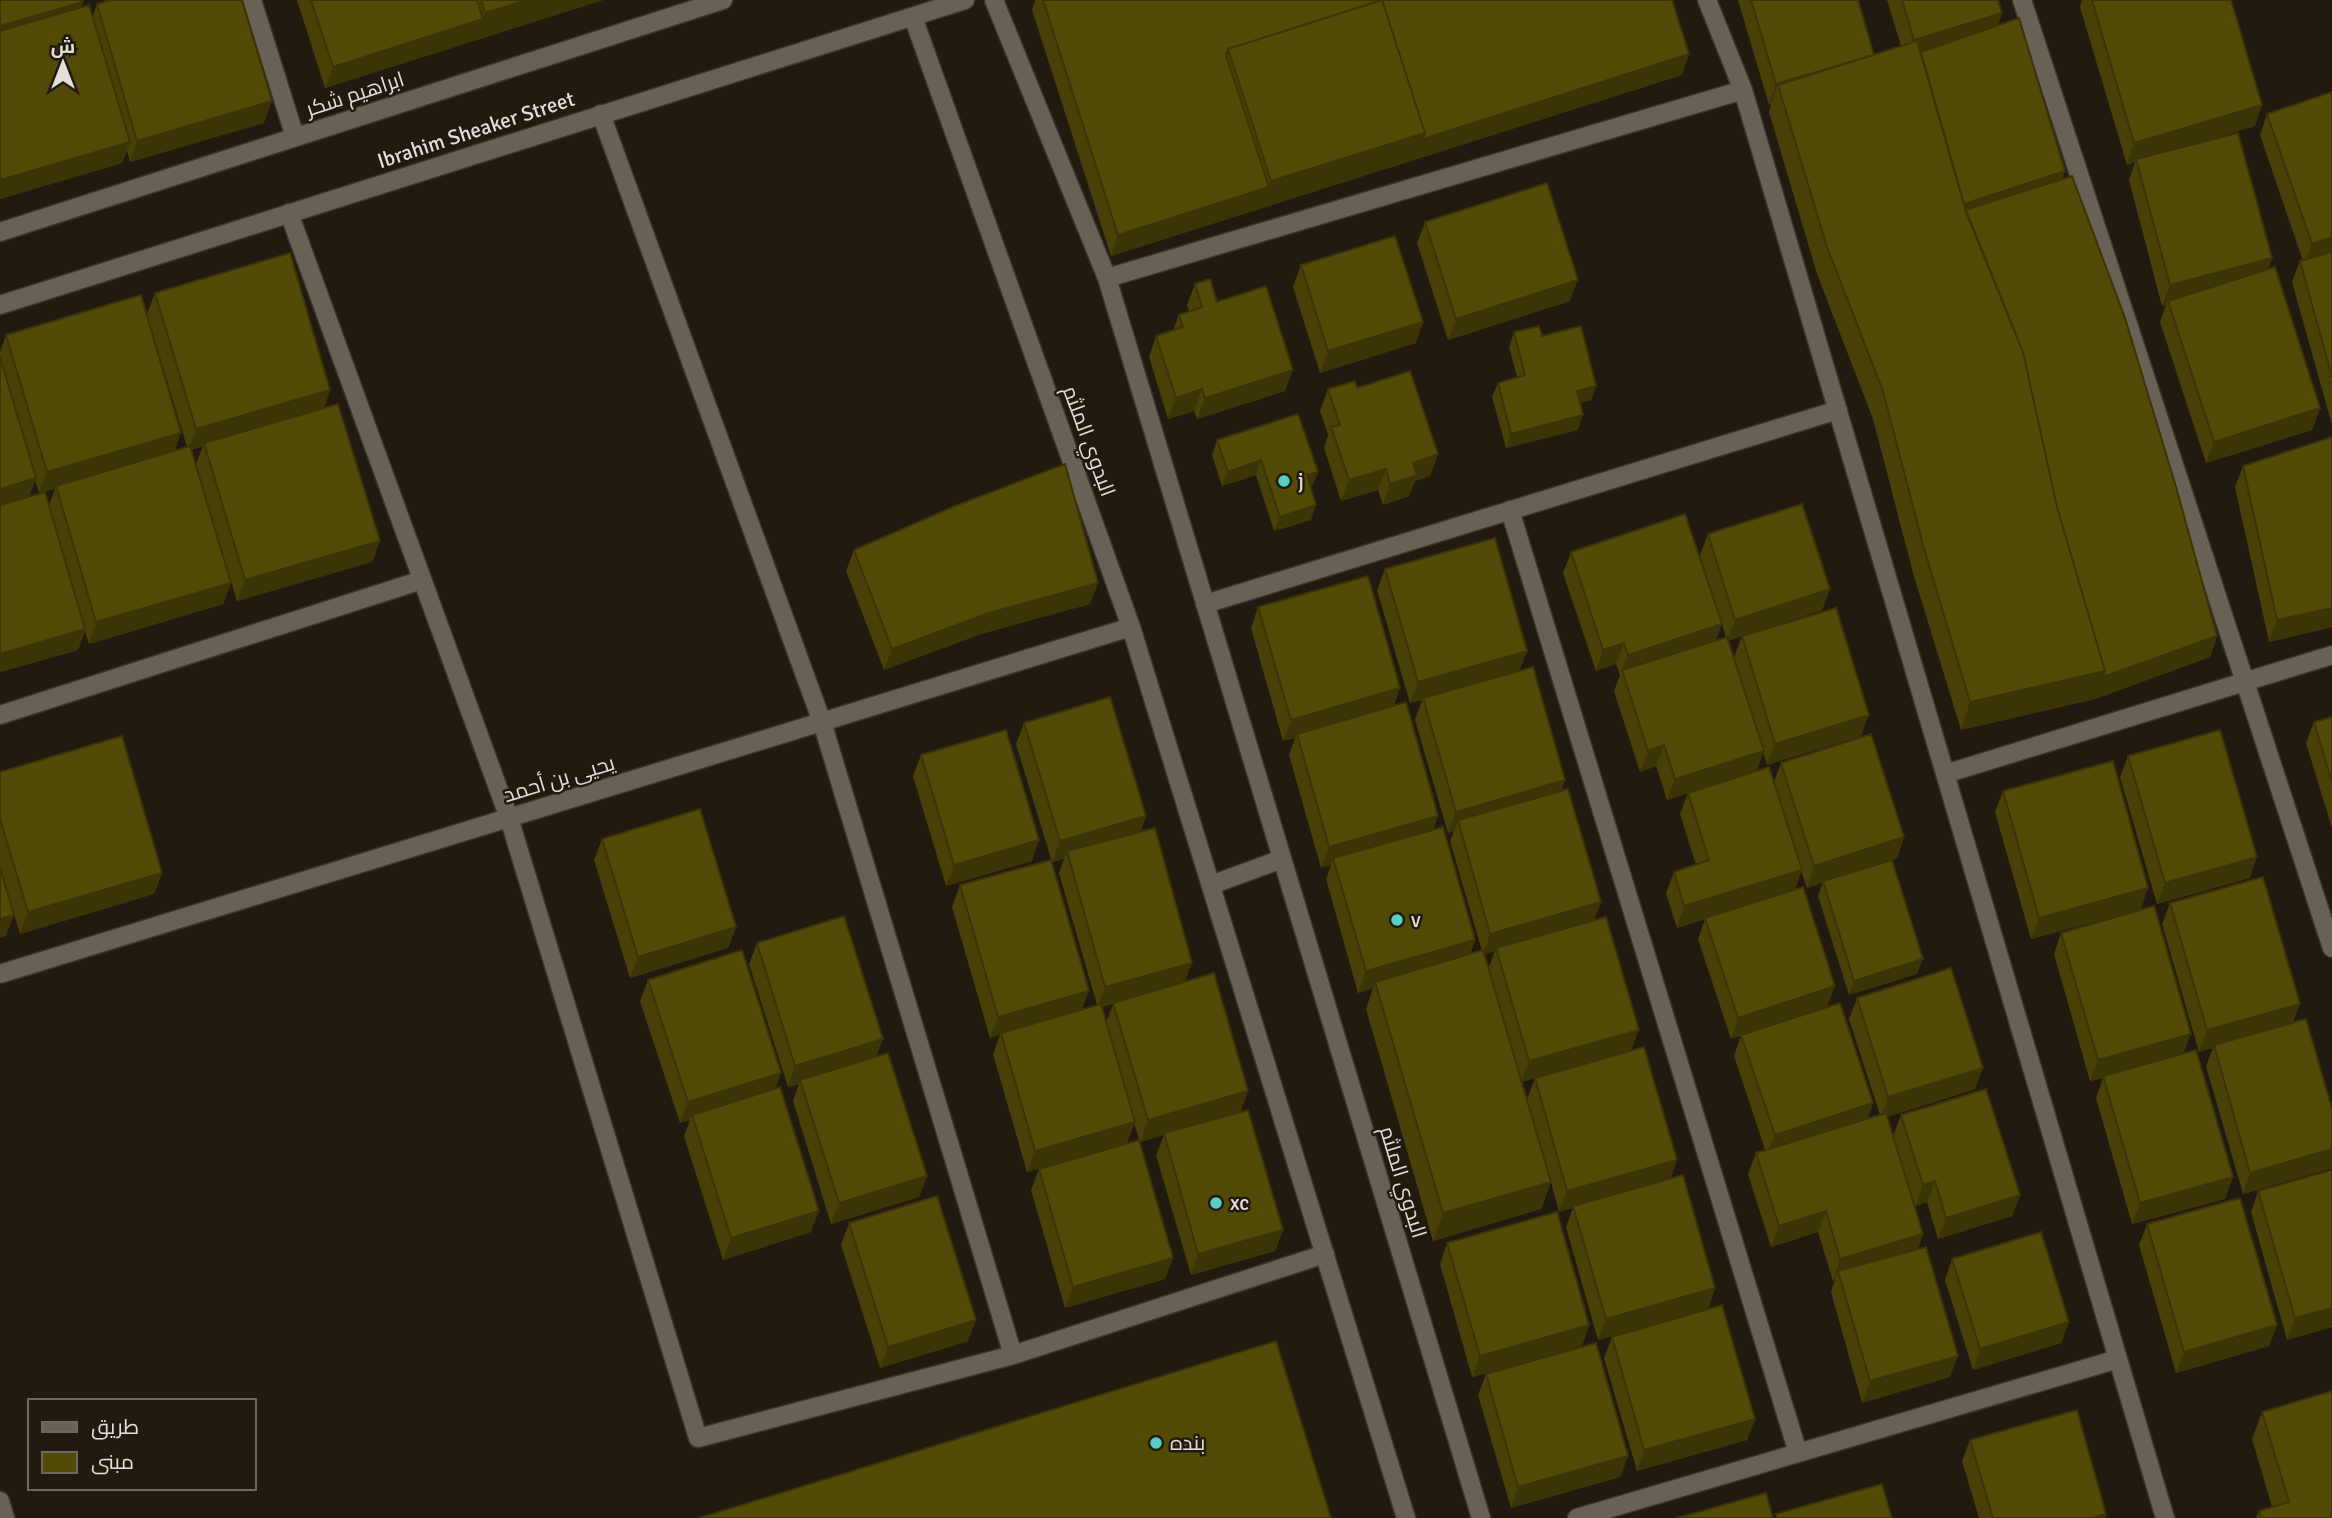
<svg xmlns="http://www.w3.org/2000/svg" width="2332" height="1518" viewBox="0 0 2332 1518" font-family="Signika,Cairo,sans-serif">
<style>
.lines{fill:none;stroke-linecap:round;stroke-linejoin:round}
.street-casing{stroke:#3a3530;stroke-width:21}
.secondary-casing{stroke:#3a3530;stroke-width:21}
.street{stroke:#696155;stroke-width:18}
.secondary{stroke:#696155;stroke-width:18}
.wall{fill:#484007;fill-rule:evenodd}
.shaded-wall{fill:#3b3406}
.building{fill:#544a08;stroke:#3b3406;stroke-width:2}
.poi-dot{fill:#57cec1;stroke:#211a10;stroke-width:2.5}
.labels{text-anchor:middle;stroke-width:5;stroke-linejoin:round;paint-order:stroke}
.street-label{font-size:21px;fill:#e3ded7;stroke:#211a10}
.poi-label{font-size:21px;fill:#e3ded7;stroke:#211a10;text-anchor:start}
</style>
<rect width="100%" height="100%" fill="#211a10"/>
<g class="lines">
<defs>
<path id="street" d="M252 0 295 137
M1707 0 1743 90 2165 1518
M2022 0 2332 948
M601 114 822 722 1013 1355
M289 213 509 818 698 1438 1013 1355 1325 1254
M1107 278 1743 90
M1510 510 1798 1453
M1205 604 1838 410
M0 715 422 580
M1945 774 2332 655
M0 974 1131 627
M0 1501 5 1518
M1577 1518 2118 1359"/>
<path id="secondary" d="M994 0 1107 278 1481 1518
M913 17 1131 627 1406 1518
M0 232 723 0
M0 305 965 0
M1211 885 1282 859"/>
</defs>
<!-- street casing -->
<use href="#street" class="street-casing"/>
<!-- secondary casing -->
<use href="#secondary" class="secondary-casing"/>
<!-- street -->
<use href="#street" class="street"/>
<!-- secondary -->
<use href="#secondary" class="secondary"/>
</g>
<!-- wall -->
<path class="wall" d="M0 0 83 2 81 7 93 16 97 4 264 123 130 162 127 151 122 163 0 199Z
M297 0H603L325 88Z
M1035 0H1672L1682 75 1111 256 1032 10Z
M1738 0H1858L1874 55 1901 46 1887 0H1998L2002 13 1998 25 2062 179 2217 636 2210 657 2095 699 1961 730 1913 573 1873 419 1817 274 1769 112 1771 104 1769 105Z
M2082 0H2231L2255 126 2198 143 2272 258 2268 269 2320 408 2312 430 2206 463 2160 322 2166 305 2162 306 2129 180 2135 162 2127 165 2080 7Z
M2332 92V425L2292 282 2300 261H2303L2260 135 2267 114Z
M1425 222 1570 301 1448 340 1417 243Z
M1301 265 1416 343 1320 373 1293 287Z
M1195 284 1217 302 1285 391 1197 419 1194 411 1168 419 1149 357 1156 336 1173 330 1179 315 1189 311 1187 305Z
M155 293 330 390 324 408 380 541 372 562 237 601 196 464 203 446 191 450 231 583 223 604 89 644 85 631 78 650 0 672V352L6 335 181 433 175 450 187 447 147 314ZM35 480 39 493 55 489 49 505 29 496Z
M1514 332 1542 336 1596 386 1591 400 1580 403 1578 430 1506 448 1492 397 1498 383 1517 377 1509 347Z
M1357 388 1438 454 1430 476 1415 481 1409 496 1383 505 1378 490 1341 501 1324 448 1328 435 1320 411 1328 389Z
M2332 437V627L2269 642 2235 487 2243 466Z
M1217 440 1318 472 1312 486 1310 487 1311 520 1274 531 1256 475 1222 486 1212 455Z
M1708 534 1830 589 1822 610 1752 633 1861 736 1767 765 1763 752 1756 772 1774 782 1781 763 1904 837 1897 858 1871 867 1917 974 1849 995 1818 896 1823 882 1807 888 1801 871 1795 889 1828 1007 1867 1119 1880 1115 1849 1019 1857 998 1975 1089 1887 1117 1923 1234 1918 1249 1950 1377 1862 1403 1831 1292 1835 1280 1833 1281 1818 1232 1771 1247 1748 1174 1756 1153 1765 1150 1734 1056 1741 1035 1731 1039 1698 939 1705 919 1677 928 1666 893 1674 872 1696 865 1680 814 1688 793 1667 800 1656 766 1640 772 1614 691 1620 675 1616 664 1596 671 1563 573 1571 552 1716 640 1726 637 1700 555ZM1742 636 1734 657 1751 710 1728 641Z
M854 550 1098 583 1090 604 981 634 884 670 846 571Z
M1385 569 1520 671 1561 791 1594 920 1631 1050 1671 1178 1715 1288 1708 1309 1598 1340 1566 1227 1573 1208 1559 1212 1551 1182 1541 1209 1433 1241 1366 1009 1373 988 1358 993 1326 879 1331 865 1321 868 1289 755 1295 738 1283 741 1251 628 1258 607 1394 706 1433 830 1475 940 1470 954 1482 951 1450 841 1454 831 1448 833 1415 720 1422 700 1410 703 1377 590ZM1495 951 1488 969 1484 954ZM1535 1078 1527 1099 1522 1082Z
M2332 717V828L2306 743 2314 722Z
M1024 723 1146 816 1140 832 1185 982 1248 1091 1240 1112 1283 1230 1275 1251 1191 1275 1156 1155 1164 1135 1140 1142 1134 1123 1127 1143 1027 1172 993 1054 1000 1035 990 1038 952 907 960 885 1082 1009 1097 1005 1059 873 1064 859 1052 862 1016 744ZM1113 1004 1106 1023 1102 1007Z
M921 755 1032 861 946 886 913 776Z
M2128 756 2250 878 2157 904 2120 777Z
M0 772 162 873 154 894 20 934 0 866Z
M2003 791 2141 909 2031 939 1995 812Z
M602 839 736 927 728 948 630 978 594 860Z
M2170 903 2293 1023 2332 1109V1168L2243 1194 2206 1066 2213 1048 2199 1052 2162 924Z
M2061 933 2183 1054 2233 1177 2225 1199 2132 1224 2096 1098 2103 1078 2090 1081 2054 954Z
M757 943 876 1056 927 1176 919 1197 831 1224 793 1101 799 1084 788 1087 749 964Z
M648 980 776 1089 811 1232 723 1260 684 1136 690 1120 680 1123 640 1001Z
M1901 1115 2020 1195 2012 1216 1938 1239 1927 1202 1915 1206 1893 1136Z
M1039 1169 1173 1258 1165 1279 1065 1308 1031 1190Z
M2258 1191 2332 1327 2287 1340 2251 1212Z
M849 1223 968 1341 880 1368 841 1245Z
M2147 1224 2277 1325 2269 1346 2176 1373 2139 1245Z
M1447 1243 1589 1325 1582 1346 1472 1377 1440 1264Z
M1952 1259 2069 1322 2061 1343 1973 1370 1945 1280Z
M1612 1337 1755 1419 1747 1440 1637 1471 1604 1358Z
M1486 1374 1628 1456 1620 1477 1511 1508 1478 1395Z
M2262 1412 2332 1518H2256L2259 1511 2272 1507 2252 1439Z
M1970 1440 2106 1514 2105 1518H1979L1962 1461Z"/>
<!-- shaded-wall -->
<path class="shaded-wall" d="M527 0H603L325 88 333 67 483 19 485 13Z
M83 2 75 23 0 45V26Z
M2002 13 1995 34 1906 61 1914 40Z
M1689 54 1682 75 1111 256 1118 235 1269 187 1271 181 1425 133Z
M1874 55 1778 85 1771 104 1769 105 1776 84Z
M272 101 264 123 130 162 137 141Z
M2262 105 2255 126 2137 161 2136 159 2135 162 2127 165 2134 143Z
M130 142 122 163 0 199V180Z
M2065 171 2058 192 1961 211 1964 204Z
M2332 237V255L2304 265 2312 244Z
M2272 258 2264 279 2168 301 2166 305 2162 306 2170 285Z
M1578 280 1570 301 1448 340 1456 319Z
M1423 322 1416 343 1320 373 1328 351Z
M1293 370 1285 391 1197 419 1205 398Z
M1596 386 1591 400 1571 406 1577 391Z
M1202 389 1194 411 1168 419 1176 398Z
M330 390 322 411 204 443 203 446 188 451 196 429Z
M2320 408 2312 430 2206 463 2214 442Z
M1583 415 1578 430 1506 448 1511 434Z
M181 433 173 454 56 486 55 489 39 493 47 472Z
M1438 454 1430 476 1415 481 1409 496 1383 505 1390 484 1413 463Z
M1261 460 1256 475 1222 486 1228 472Z
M1386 469 1378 490 1341 501 1349 480Z
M1318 472 1312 486 1301 490 1307 475Z
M36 478 28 499 0 508V489Z
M1316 505 1311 520 1274 531 1280 517Z
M380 541 372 562 237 601 245 580Z
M231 583 223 604 89 644 96 622Z
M1098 583 1090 604 981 634 884 670 892 649 989 613Z
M1830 589 1822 610 1727 641 1735 620Z
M2332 608V627L2269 642 2277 620Z
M1722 624 1714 645 1622 671 1628 655Z
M85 629 78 650 0 672V654Z
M2217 636 2210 657 2095 699 1961 730 1970 702Z
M1624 643 1616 664 1596 671 1603 650Z
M1527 651 1519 672 1410 703 1418 682Z
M1400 688 1393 709 1297 734 1295 738 1283 741 1291 720Z
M1869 715 1861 736 1767 765 1775 744Z
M1664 745 1656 766 1640 772 1648 751Z
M1764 751 1756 772 1667 800 1675 779Z
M1565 780 1558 801 1458 820 1454 831 1448 833 1456 812Z
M1146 816 1138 837 1067 851 1064 859 1052 862 1060 841Z
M1438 816 1431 837 1333 858 1331 865 1321 868 1329 847Z
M1904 837 1897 858 1807 888 1814 866Z
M1039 840 1032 861 946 886 954 865Z
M2257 857 2250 878 2157 904 2165 883Z
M1802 870 1794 892 1677 928 1684 906Z
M162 873 154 894 20 934 28 912Z
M2148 888 2141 909 2031 939 2039 918Z
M1601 902 1593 923 1496 948 1495 951 1483 955 1490 934Z
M14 915 6 936 0 938V919Z
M736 927 728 948 630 978 638 957Z
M1475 940 1468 961 1375 982 1373 988 1358 993 1366 971Z
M1923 959 1917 974 1849 995 1854 981Z
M1192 963 1184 984 1097 1008 1105 987Z
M1835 986 1827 1007 1731 1039 1738 1018Z
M1089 991 1081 1012 1001 1033 1000 1035 990 1038 998 1017Z
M2300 1004 2292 1025 2214 1045 2213 1048 2199 1052 2207 1030Z
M1639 1030 1631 1051 1521 1082 1529 1061Z
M2191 1034 2183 1055 2090 1081 2098 1060Z
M883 1039 875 1060 800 1080 799 1084 788 1087 795 1066Z
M1983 1068 1975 1089 1881 1119 1888 1097Z
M781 1073 774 1094 692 1115 690 1120 680 1123 688 1102Z
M1248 1091 1240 1113 1140 1142 1148 1120Z
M1873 1103 1866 1124 1767 1157 1775 1135Z
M1135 1122 1127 1143 1027 1172 1035 1151Z
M2332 1149V1168L2243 1194 2250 1173Z
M1677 1160 1670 1181 1573 1206V1208L1559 1212 1567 1191Z
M927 1176 919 1197 831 1224 839 1203Z
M2233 1177 2225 1199 2132 1224 2140 1203Z
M1935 1181 1927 1202 1915 1206 1923 1185Z
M1551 1182 1541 1209 1433 1241 1443 1213Z
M2020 1195 2012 1216 1938 1239 1946 1218Z
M819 1211 811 1232 723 1260 731 1238Z
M1826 1211 1818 1232 1771 1247 1779 1226Z
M1283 1230 1275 1251 1191 1275 1198 1254Z
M1923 1234 1916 1255 1838 1271 1835 1280 1833 1281 1840 1259Z
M1173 1258 1165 1279 1065 1308 1073 1287Z
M1715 1288 1708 1309 1598 1340 1606 1319Z
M2332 1308V1327L2287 1340 2295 1318Z
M976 1320 968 1341 880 1368 888 1347Z
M2069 1322 2061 1343 1973 1370 1980 1349Z
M1589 1325 1582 1346 1472 1377 1480 1356Z
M2277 1325 2269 1346 2176 1373 2184 1352Z
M1958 1356 1950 1377 1862 1403 1870 1381Z
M1755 1419 1747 1440 1637 1471 1644 1450Z
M1628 1456 1620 1477 1511 1508 1518 1487Z
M2106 1514 2105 1518H2093Z"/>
<!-- building -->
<path class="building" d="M0 0H82L83 2 0 26Z
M110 0H242L272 101 137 141 97 4Z
M311 0H477L483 19 333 67Z
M481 0H527L485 13Z
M1043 0H1382L1228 49 1226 55 1269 187 1118 235Z
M1382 0 1425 133 1271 181 1228 49Z
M1382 0H1672L1689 54 1423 139 1425 133Z
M1751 0H1858L1874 55 1776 84Z
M1902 0H1998L2002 13 1914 40Z
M2092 0H2231L2262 105 2134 143Z
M89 5 130 142 0 180V31Z
M2019 18 2065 171 1964 204 1921 52Z
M1917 41 1964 205 2023 352 2057 507 2105 671 1970 702 1923 545 1883 391 1827 247 1778 85Z
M2332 92V237L2312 244 2267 114Z
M2238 133 2272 258 2170 285 2136 159Z
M2072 176 2125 318 2176 487 2217 636 2103 677 2105 671 2057 507 2023 352 1965 210Z
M1547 183 1578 280 1456 319 1425 222Z
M1395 236 1423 322 1328 351 1301 265Z
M2332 252V377L2300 261Z
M290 253 330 390 196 429 155 293Z
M2275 267 2320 408 2214 442 2168 301Z
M1210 279 1217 302 1266 286 1293 370 1205 398 1202 389 1176 398 1156 336 1183 327 1179 315 1202 307 1195 284Z
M141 295 181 433 47 472 6 335Z
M1539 326 1542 336 1581 326 1596 386 1577 391 1583 415 1511 434 1498 383 1525 375 1514 332Z
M0 357 36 478 0 489Z
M1410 371 1438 454 1413 463 1417 475 1390 484 1386 469 1349 480 1331 427 1340 425 1328 389 1355 381 1357 388Z
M338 404 380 541 245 580 204 443Z
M1298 414 1318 472 1307 475 1316 505 1280 517 1261 460 1228 472 1217 440Z
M2332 437V608L2277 620 2243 466Z
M190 446 231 583 96 622 56 486Z
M1065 464 1098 583 989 613 892 649 854 550 955 506Z
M45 492 85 629 0 654V505Z
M1802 504 1830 589 1735 620 1708 534Z
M1685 514 1722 624 1628 655 1624 643 1603 650 1571 552Z
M1495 538 1527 651 1418 682 1385 569Z
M1368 576 1400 688 1291 720 1258 607Z
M1836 608 1869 715 1775 744 1742 636Z
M1727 637 1764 751 1675 779 1664 745 1648 751 1622 670Z
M1533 667 1565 780 1456 812 1423 698Z
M1110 697 1146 816 1060 841 1024 723Z
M1406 702 1438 816 1329 847 1297 734Z
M2332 717V782L2314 722Z
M1006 730 1039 840 954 865 921 755Z
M2220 730 2257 857 2165 883 2128 756Z
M1871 734 1904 837 1814 866 1781 763Z
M122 736 162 873 28 912 0 819V772Z
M2113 761 2148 888 2039 918 2003 791Z
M1769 767 1802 870 1684 906 1674 872 1709 860 1688 793Z
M1568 789 1601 902 1490 934 1458 820Z
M700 809 736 927 638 957 602 839Z
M1443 827 1475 940 1366 971 1333 858Z
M1155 828 1192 963 1105 987 1067 851Z
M1051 860 1089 991 998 1017 960 885Z
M1892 860 1923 959 1854 981 1823 881Z
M0 868 14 915 0 919Z
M2263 877 2300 1004 2207 1030 2170 903Z
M1803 887 1835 986 1738 1018 1705 918Z
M2154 906 2191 1034 2098 1060 2061 933Z
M844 916 883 1039 795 1066 757 943Z
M1606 917 1639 1030 1529 1061 1496 948Z
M742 950 781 1073 688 1102 648 980Z
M1483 950 1551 1182 1443 1213 1375 982Z
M1951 968 1983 1068 1888 1097 1857 998Z
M1214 973 1248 1091 1148 1120 1113 1003Z
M1840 1003 1873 1103 1775 1135 1741 1035Z
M1101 1004 1135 1122 1035 1151 1001 1033Z
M2306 1019 2332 1109V1149L2250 1173 2214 1045Z
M1644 1047 1677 1160 1567 1191 1535 1078Z
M2196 1050 2233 1177 2140 1203 2103 1076Z
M888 1053 927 1176 839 1203 800 1080Z
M780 1087 819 1211 731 1238 692 1115Z
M1986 1089 2020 1195 1946 1218 1935 1181 1923 1185 1901 1115Z
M1248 1110 1283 1230 1198 1254 1164 1133Z
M1886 1113 1923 1234 1840 1259 1826 1211 1779 1226 1756 1153Z
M1139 1140 1173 1258 1073 1287 1039 1169Z
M2332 1170V1308L2295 1318 2258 1191Z
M1683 1175 1715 1288 1606 1319 1573 1206Z
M937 1196 976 1320 888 1347 849 1223Z
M2240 1198 2277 1325 2184 1352 2147 1224Z
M1557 1212 1589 1325 1480 1356 1447 1243Z
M2041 1232 2069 1322 1980 1349 1952 1259Z
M1926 1247 1958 1356 1870 1381 1838 1271Z
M1722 1305 1755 1419 1644 1450 1612 1337Z
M1276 1341 1331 1518H699Z
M1596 1343 1628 1456 1518 1487 1486 1374Z
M2332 1391V1518H2261L2259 1511 2289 1502 2262 1412Z
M2077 1410 2106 1514 2093 1518H1993L1970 1440Z
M1882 1484 1892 1518H1777L1776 1514Z
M1766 1493 1773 1518H1677Z"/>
<!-- markers -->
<g class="poi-dot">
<circle cx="1284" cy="481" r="7"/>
<circle cx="1397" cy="920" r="7"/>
<circle cx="1216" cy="1203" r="7"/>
<circle cx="1156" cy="1443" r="7"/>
</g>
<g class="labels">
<!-- street labels -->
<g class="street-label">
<text transform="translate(355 94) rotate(-18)" y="7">ابراهيم شكر</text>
<text transform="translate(476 130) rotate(-18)" y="7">Ibrahim Sheaker Street</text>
<text transform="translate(1089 441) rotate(70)" y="7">البدوي الملثم</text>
<text transform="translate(559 779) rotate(-17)" y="7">يحيى بن أحمد</text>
<text transform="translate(1403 1182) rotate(73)" y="7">البدوي الملثم</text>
</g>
<!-- poi labels -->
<g class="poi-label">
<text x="1298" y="488">j</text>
<text x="1411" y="927">v</text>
<text x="1230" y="1210">xc</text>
<text x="1170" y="1450">بنده</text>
</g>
</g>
<!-- legend -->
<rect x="28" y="1399" width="228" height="91" fill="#211a10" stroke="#6f6860" stroke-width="2"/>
<rect x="42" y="1422" width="35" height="10" fill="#696155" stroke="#6f6860" stroke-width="2"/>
<text x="91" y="1434" font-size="21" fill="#e3ded7">طريق</text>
<rect x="42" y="1452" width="35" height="21" fill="#544a08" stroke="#6f6860" stroke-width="2"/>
<text x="91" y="1469" font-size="21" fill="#e3ded7">مبنى</text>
<!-- north arrow -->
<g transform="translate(63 63)" stroke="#211a10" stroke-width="5" paint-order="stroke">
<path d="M0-5L12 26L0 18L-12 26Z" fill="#e3ded7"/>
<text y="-10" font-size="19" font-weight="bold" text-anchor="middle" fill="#e3ded7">ش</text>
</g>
</svg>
